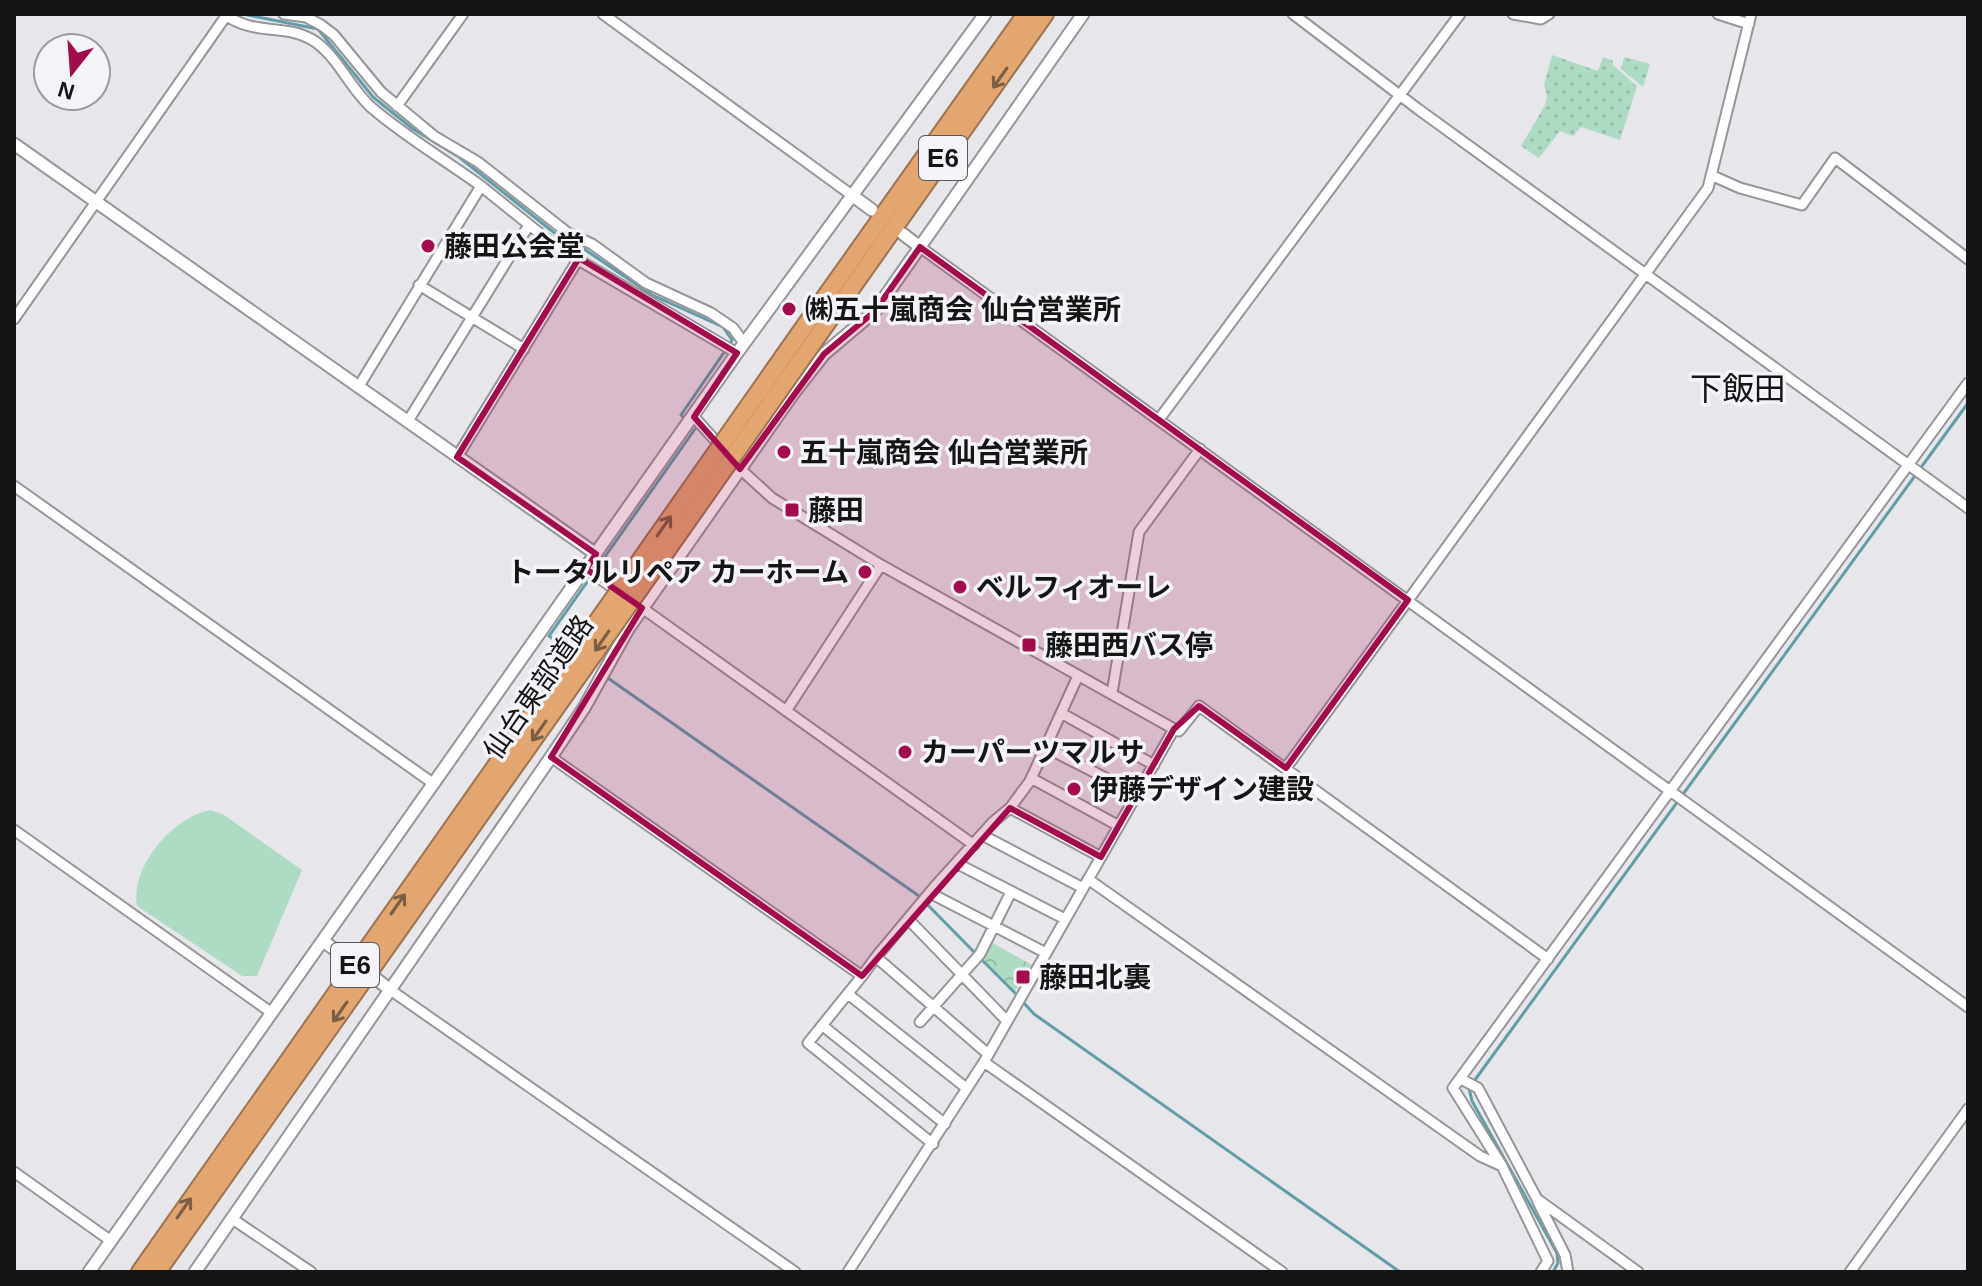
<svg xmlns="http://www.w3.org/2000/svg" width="1982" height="1286" viewBox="0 0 1982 1286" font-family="Helvetica,'Noto Sans JP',sans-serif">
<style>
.grass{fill:url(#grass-dots)}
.park{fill:url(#park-crowns)}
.pitch{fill:#aedbc3}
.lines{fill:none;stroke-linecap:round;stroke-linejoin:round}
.stream{stroke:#609da6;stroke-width:3}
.minor-casing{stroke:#96969a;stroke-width:13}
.tertiary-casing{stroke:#96969a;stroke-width:15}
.motorway-casing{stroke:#9c7350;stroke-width:20}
.minor{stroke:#fff;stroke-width:9}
.tertiary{stroke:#fff;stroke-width:11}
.motorway{stroke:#e4a670;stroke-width:16}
.motorway-bridge-casing{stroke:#9c7350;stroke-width:20;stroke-linecap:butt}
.motorway-bridge{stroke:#e4a670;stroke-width:16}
.oneway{stroke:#7c5e43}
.marked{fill:#a20c4d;fill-opacity:0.2;stroke:#a20c4d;stroke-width:6;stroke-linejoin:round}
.poi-dot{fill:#a20c4d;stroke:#f3f3f8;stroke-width:3}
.labels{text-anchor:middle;stroke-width:7;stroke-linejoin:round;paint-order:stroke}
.shield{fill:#f3f3f8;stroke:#58585a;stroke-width:2}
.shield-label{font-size:26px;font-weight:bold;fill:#151516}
.poi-label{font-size:28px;font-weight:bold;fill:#151516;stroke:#f3f3f8;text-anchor:start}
.street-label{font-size:28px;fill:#151516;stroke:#f3f3f8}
.quarter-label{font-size:32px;fill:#151516;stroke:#f3f3f8}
</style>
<defs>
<pattern id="grass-dots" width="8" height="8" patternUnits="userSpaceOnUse" patternTransform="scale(2)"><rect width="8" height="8" fill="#aedbc3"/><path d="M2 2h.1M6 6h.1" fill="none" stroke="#95bba7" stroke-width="1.8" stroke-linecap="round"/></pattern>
<pattern id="park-crowns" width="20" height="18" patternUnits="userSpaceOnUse" patternTransform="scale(2)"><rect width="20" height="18" fill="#aedbc3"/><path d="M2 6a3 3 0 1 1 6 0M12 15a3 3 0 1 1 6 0" fill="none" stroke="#95bba7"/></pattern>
</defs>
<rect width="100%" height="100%" fill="#e6e6eb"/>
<!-- grass -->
<path class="grass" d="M1552 55 1598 71 1603 57 1613 61V65L1637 86 1620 140 1581 127 1573 136 1560 131 1539 158 1521 146 1545 105 1547 96 1544 85Z
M1624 57 1650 64 1643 87 1621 69Z"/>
<!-- park -->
<path class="park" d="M991 942 1032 965 1015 991 983 959Z"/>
<!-- pitch -->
<path class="pitch" d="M211 810 224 815 302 870 257 976H242L137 906C130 867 173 816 211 810Z"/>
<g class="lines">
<!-- stream -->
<path class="stream" d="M243 14 318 29 373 97 413 129 459 157 562 239 584 249 652 295 723 327 732 340 730 344
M685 419 681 415 725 351
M569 651 549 636 695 429
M605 676 919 896 976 954
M981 959 1018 996
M1023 1002 1034 1014 1400 1272
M1553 1272 1558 1263 1557 1253 1472 1101 1469 1088 1968 403"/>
<defs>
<path id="minor" d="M224 14C254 36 285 24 311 39 337 54 349 88 372 108 406 137 445 160 481 186
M284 14 306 17 321 25 334 35 381 92 434 136 478 162 568 233 592 244 646 283 711 313 733 328 744 343
M603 14 853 196
M1293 14 1418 109 1968 508
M1513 14 1541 19 1549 14
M1718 14 1749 24
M397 106 463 14
M1713 176 1740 188 1802 205 1835 158 1968 259
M920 247 1968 1007
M419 285 524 349
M14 319 226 16
M359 386 481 186 558 248 737 353
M694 417 723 449
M1160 418 1460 14
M408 421 529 225
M457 457 579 258
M737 466 772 498 881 565 1174 729 984 1062 848 1272
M14 486 434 784
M586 569 619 592
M638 605 974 845
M1112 693 1139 532 1200 449
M786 711 881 565
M1061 713 1154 765
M1174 729 1179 731 1199 706 1548 959
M1045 747 1137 794
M551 757 862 976 876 957 988 1054
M1286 768 1708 188 1751 14
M1031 778 1119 826
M1010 808 1101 857
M14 830 272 1013
M982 835 1083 888
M956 863 1065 919
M1088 879 1480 1156 1502 1166 1548 1261 1541 1272
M930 893 1046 953
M908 919 1007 1021
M876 957 937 884 993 822 1010 808 1030 781 1078 676
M862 976 808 1043 933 1144
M389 989 795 1272
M848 994 965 1087
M920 1022 980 954 1011 892
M823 1026 945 1124
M984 1062 1282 1272
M1461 1079 1478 1088 1537 1199 1638 1272
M1502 1166 1453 1088 1968 383
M14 1172 111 1241
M1538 1202 1565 1255 1568 1272
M231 1218 311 1272
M1850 1272 1968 1109"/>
<path id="tertiary" d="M14 144 596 554
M853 196 872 210
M903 234 920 247
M323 941 345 957
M375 978 389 989
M89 1272 737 353 985 14
M195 1272 551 757 584 708 628 629 795 391 824 354 875 311 1083 14"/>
<path id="motorway" d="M828 293 1026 14
M841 303 1045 14
M140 1272 571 659
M157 1272 584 668"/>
</defs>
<!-- minor casing -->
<use href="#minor" class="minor-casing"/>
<!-- tertiary casing -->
<use href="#tertiary" class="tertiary-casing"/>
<!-- motorway casing -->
<use href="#motorway" class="motorway-casing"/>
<!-- minor -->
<use href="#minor" class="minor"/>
<!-- tertiary -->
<use href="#tertiary" class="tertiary"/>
<!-- motorway -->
<use href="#motorway" class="motorway"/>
<defs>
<path id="motorway-bridge" d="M571 659 828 293
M584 668 841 303"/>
</defs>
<!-- motorway-bridge casing -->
<use href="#motorway-bridge" class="motorway-bridge-casing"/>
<!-- motorway-bridge -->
<use href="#motorway-bridge" class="motorway-bridge"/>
</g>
<!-- one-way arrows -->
<defs><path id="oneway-shaft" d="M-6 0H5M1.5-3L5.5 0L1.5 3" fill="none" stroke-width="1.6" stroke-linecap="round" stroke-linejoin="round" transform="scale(2)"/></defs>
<g class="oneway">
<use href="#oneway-shaft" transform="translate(1000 78) rotate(125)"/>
<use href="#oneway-shaft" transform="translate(664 526) rotate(-55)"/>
<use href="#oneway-shaft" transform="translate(602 641) rotate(125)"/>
<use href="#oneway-shaft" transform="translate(539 731) rotate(125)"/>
<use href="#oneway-shaft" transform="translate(398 904) rotate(-55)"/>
<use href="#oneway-shaft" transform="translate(340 1012) rotate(125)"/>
<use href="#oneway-shaft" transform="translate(184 1208) rotate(-55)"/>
</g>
<!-- marked area -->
<path class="marked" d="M920 247 1408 600 1286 768 1199 706 1174 729 1101 857 1010 808 862 976 551 757 642 608 586 569 596 554 457 457 579 258 737 353 694 417 740 469 824 354 875 311Z"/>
<!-- markers -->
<g class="poi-dot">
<circle cx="428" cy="246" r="8"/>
<circle cx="789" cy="309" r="8"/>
<circle cx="784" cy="452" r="8"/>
<rect x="784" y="502" width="16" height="16" rx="4"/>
<circle cx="865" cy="572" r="8"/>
<circle cx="960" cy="587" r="8"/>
<rect x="1021" y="637" width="16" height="16" rx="4"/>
<circle cx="905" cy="752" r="8"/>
<circle cx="1074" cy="789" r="8"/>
<rect x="1015" y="969" width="16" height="16" rx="4"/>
</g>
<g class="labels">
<!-- shield labels -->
<g class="shield">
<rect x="919" y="136" width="48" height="44" rx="6"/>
<rect x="331" y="943" width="48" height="44" rx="6"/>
</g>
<g class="shield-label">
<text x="943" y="167">E6</text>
<text x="355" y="974">E6</text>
</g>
<!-- poi labels -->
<g class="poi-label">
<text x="444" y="256">藤田公会堂</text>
<text x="805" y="319">㈱五十嵐商会 仙台営業所</text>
<text x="800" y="462">五十嵐商会 仙台営業所</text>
<text x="808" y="520">藤田</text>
<text x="849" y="582" text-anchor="end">トータルリペア カーホーム</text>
<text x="976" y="597">ベルフィオーレ</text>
<text x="1045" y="655">藤田西バス停</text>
<text x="921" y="762">カーパーツマルサ</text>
<text x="1090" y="799">伊藤デザイン建設</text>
<text x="1039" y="987">藤田北裏</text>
</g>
<!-- street labels -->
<g class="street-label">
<text transform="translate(538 687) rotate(-55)" y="10">仙台東部道路</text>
</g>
<!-- quarter labels -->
<g class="quarter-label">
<text x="1738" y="400">下飯田</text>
</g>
</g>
<!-- border -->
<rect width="1982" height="1286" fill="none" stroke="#151516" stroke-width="32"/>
<!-- north arrow -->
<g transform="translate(72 72) rotate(197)"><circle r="38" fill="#f3f3f8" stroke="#9a9a9e" stroke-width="2"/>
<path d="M0-6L14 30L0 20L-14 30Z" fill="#a20c4d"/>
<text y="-12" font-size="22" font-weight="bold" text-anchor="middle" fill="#151516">N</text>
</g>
</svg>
